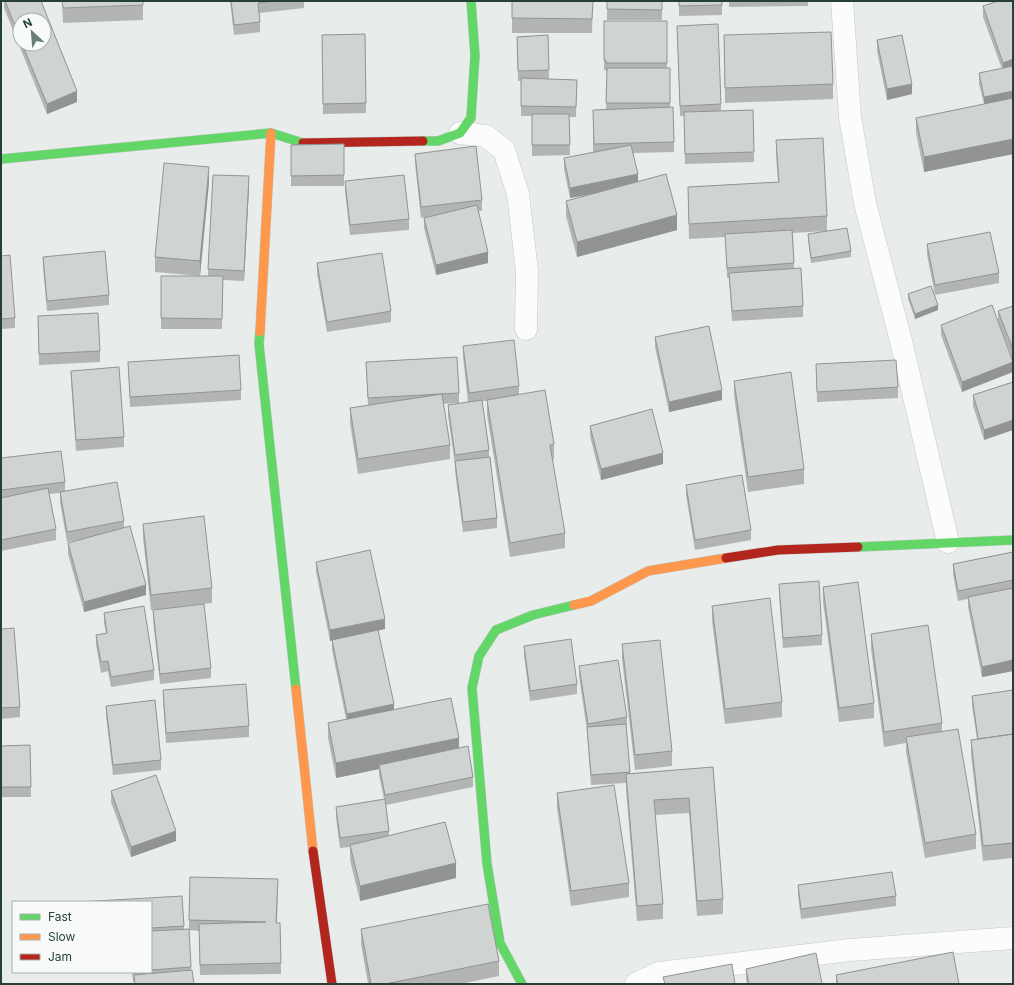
<svg xmlns="http://www.w3.org/2000/svg" width="1014" height="985" viewBox="0 0 1014 985" font-family="Inter,sans-serif">
<style>
.lines{fill:none;stroke-linecap:round;stroke-linejoin:round}
.street-casing{stroke:#c5c9c7;stroke-width:23}
.fast-casing{stroke:#c4c9c7;stroke-width:10}
.slow-casing{stroke:#c4c9c7;stroke-width:10}
.jam-casing{stroke:#c4c9c7;stroke-width:10}
.street{stroke:#fcfcfc;stroke-width:22}
.fast{stroke:#63d668;stroke-width:9}
.slow{stroke:#ff974d;stroke-width:9}
.jam{stroke:#b3261e;stroke-width:9}
.wall{fill:#b2b5b4;fill-rule:evenodd}
.shaded-wall{fill:#919492}
.building{fill:#cfd3d1;stroke:#919492}
</style>
<rect width="100%" height="100%" fill="#e8ecea"/>
<g class="lines">
<defs>
<path id="street" d="M842 1 850 117 865 203 902 345 948 542
M460 133 486 136 504 150 518 194 527 271 526 329
M636 984 659 973 850 950 1013 938"/>
<path id="fast" d="M423 141H438L460 133 471 118 475 55 471 1
M1 159 271 133 303 143
M260 332 259 344 296 689
M858 547 1013 540
M522 984 500 943 487 864 472 688 479 656 496 630 533 615 574 605"/>
<path id="slow" d="M260 332 271 133
M574 605 591 601 648 571 726 558
M296 689 313 851"/>
<path id="jam" d="M303 143 423 141
M726 558 778 550 858 547
M313 851 332 984"/>
</defs>
<!-- street casing -->
<use href="#street" class="street-casing"/>
<!-- fast casing -->
<use href="#fast" class="fast-casing"/>
<!-- slow casing -->
<use href="#slow" class="slow-casing"/>
<!-- jam casing -->
<use href="#jam" class="jam-casing"/>
<!-- street -->
<use href="#street" class="street"/>
<!-- fast -->
<use href="#fast" class="fast"/>
<!-- slow -->
<use href="#slow" class="slow"/>
<!-- jam -->
<use href="#jam" class="jam"/>
</g>
<!-- wall -->
<path class="wall" d="M4 1H41L77 102 47 114 4 8ZM20 20 44 44H20Z
M62 1H143V20L63 23Z
M230 1H304V8L259 13 260 22V32L234 35Z
M512 1H593L592 33H512Z
M607 1H662V20H607Z
M679 1H722V15L679 16Z
M729 1H808V6L729 7Z
M1013 1V154L924 172 916 133V118L984 104 979 84V73L1002 69 983 17V6Z
M604 21H667V68H670V107L674 142V152L633 153 638 181 677 230 577 257 566 216V201L587 195 570 198 564 169V158L593 152V120L606 109 607 73 606 70H604Z
M677 26 721 104V111L753 110 754 162 685 164 684 116H680Z
M365 34 366 113 323 114 322 35Z
M548 35 549 79 577 80 576 117H569L570 155 532 156V116H521V81H518L517 37Z
M724 35 833 84V99L725 103Z
M877 40 912 94 887 100 877 51Z
M776 140 827 216V231L793 233 794 269 803 306V317L732 321 729 278H727L725 237 689 239 688 202V187L778 182 776 155Z
M344 144V186H291V145Z
M415 154 482 200V211H478L488 263 436 275 424 228V218L432 216 421 218 415 164Z
M345 181 409 219V230L350 235 345 191Z
M209 182 200 276H208V269L249 187 244 281 223 280 222 329H161V276H200L155 272V257Z
M808 234 851 251V257L811 263 808 240Z
M927 244 999 273V283L935 295 927 255Z
M1 256 15 318V328L1 329Z
M43 257 109 295V305L47 311 43 267Z
M317 263 391 311V322L327 332 317 274Z
M908 294 938 310 915 319 908 299Z
M1013 306V360L998 321V311Z
M38 316 100 351V362L39 365Z
M941 325 1013 361 962 392 941 335Z
M655 337 722 400 669 412 655 347Z
M463 346 519 386V395L554 444V459L552 460 565 533V548L510 557 487 415V401H482L489 450V457L497 518V528L463 532 455 471V465L448 415V405L468 402 463 357Z
M128 362 241 390V400L130 407Z
M366 362 459 393V403L443 404 450 445V459L358 474 350 423V408L368 406Z
M816 364 898 387V398L817 402Z
M71 371 124 437V447L76 451 71 381Z
M734 381 804 469V484L748 492 734 396Z
M1013 382 984 440 973 406V395Z
M590 426 663 464 601 480 590 436Z
M1 458 65 482V491L124 521V528L146 595 84 612 68 554V543L84 539 67 542 60 502V493L49 494 56 529V540L1 551Z
M686 485 751 530V540L695 550 686 495Z
M143 524 212 588V603L151 610 143 538Z
M1013 552V671L982 677 968 607V599L958 601 953 574V564Z
M316 562 385 629 378 630 394 710 459 748 473 777V787L386 805 389 831V835L456 878 360 901 350 860V847L340 848 336 817V807L384 799 379 775V769L336 778 328 738V723L346 719 332 650V640L330 641 316 572Z
M779 584 822 635V645L783 648 779 595Z
M823 587 874 703V718L839 722 823 602Z
M712 606 782 702V717L725 724 712 621Z
M153 610 211 668V678L160 684 153 620Z
M104 613 154 670V680L111 687 108 671 101 673 96 645V635L106 633 104 623Z
M1 629 20 707V717L1 719Z
M871 634 942 723V731L976 834V849L925 858 906 752V743L884 747 871 649Z
M622 644 672 751V766L635 770 622 659Z
M524 646 577 684V694L530 701 524 656Z
M579 666 627 717V727H626L630 774 713 767 723 899V914L697 916 689 813 655 815 663 904V919L637 921 626 789V783L591 785 587 731 579 676Z
M163 690 249 726V737L166 743 163 700Z
M1013 690V858L983 861 971 754V740L977 739 972 706V696Z
M106 706 161 760V770L113 775 106 716Z
M30 745 31 797H1V746Z
M111 791 176 841 131 857 111 802Z
M557 793 629 883V897L571 906 557 808Z
M798 885 896 896V906L801 919 798 895Z
M278 889 277 923H280L281 974 200 975 199 931 189 930V920Z
M182 896 184 929H189L191 970 194 984H134V982H133L132 972H151V902Z
M361 929 499 961V976L460 984H368L361 944Z
M746 969 822 984H747L746 979Z
M836 975 959 984H836Z"/>
<!-- shaded-wall -->
<path class="shaded-wall" d="M1013 59V70L1003 73V63Z
M912 84V94L887 100V89Z
M77 91V102L47 114V104Z
M1013 91V101L984 107V97Z
M1013 139V154L924 172V157Z
M209 167V182L200 276V261Z
M638 174V185L570 198V188Z
M249 176V187L244 281V271Z
M677 215V230L577 257V242Z
M488 252V263L436 275V265Z
M938 305V310L915 319V314Z
M1013 362V372L962 392V382Z
M722 390V400L669 412V402Z
M1013 420V430L984 440V430Z
M663 453V464L601 480V469Z
M146 585V595L84 612V602Z
M385 619V629L330 641V630Z
M1013 660V671L982 677V667Z
M394 704V714L347 724V714Z
M459 738V753L379 765V769L336 778V763Z
M176 831V841L131 857V847Z
M456 863V878L360 901V886Z"/>
<!-- building -->
<path class="building" d="M5 1H41L77 91 47 104 22 44H44V20H20V38Z
M62 1H143V5L63 8Z
M231 1H276L258 3 260 22 234 25Z
M512 1H593L592 19 512 18Z
M607 1H662V10L607 9Z
M679 1H722V5L679 6Z
M998 1H1013V59L1003 63 983 6Z
M604 21H667V63H606V60H604Z
M718 24 721 104 680 106 677 26Z
M831 32 833 84 725 88 724 35Z
M365 34 366 103 323 104 322 35Z
M548 35 549 70 518 71 517 37Z
M902 35 912 84 887 89 877 40Z
M1013 66V91L984 97 979 73Z
M607 68H670V103H606Z
M521 78 577 80 576 107 521 106Z
M1013 98V139L924 157 916 118Z
M673 107 674 142 594 144 593 110Z
M753 110 754 152 685 154 684 112Z
M532 114H569L570 145H532Z
M823 138 827 216 689 224 688 187 779 182 776 140Z
M344 144V175L291 176V145Z
M631 145 638 174 570 188 564 158Z
M476 146 482 200 421 207 415 154Z
M164 163 209 167 200 261 155 257Z
M666 174 677 215 577 242 566 201Z
M213 175 249 176 244 271 208 269Z
M404 175 409 219 350 225 345 181Z
M477 205 488 252 436 265 424 218Z
M847 228 851 251 811 258 808 234Z
M792 230 794 263 727 268 725 234Z
M990 232 999 273 935 285 927 244Z
M105 251 109 295 47 301 43 257Z
M382 253 391 311 327 322 317 263Z
M10 255 15 318 1 319V256Z
M801 268 803 306 732 311 729 273Z
M161 276H223L222 319 161 318Z
M931 286 938 305 915 314 908 294Z
M992 305 1013 362 962 382 941 325Z
M1013 306V349L998 311Z
M98 313 100 351 39 354 38 316Z
M709 326 722 390 669 402 655 337Z
M514 340 519 386 469 393 463 346Z
M239 355 241 390 130 397 128 362Z
M457 357 459 393 368 398 366 362Z
M896 360 898 387 817 392 816 364Z
M119 367 124 437 76 440 71 371Z
M791 372 804 469 748 477 734 381Z
M1013 382V420L984 430 973 395Z
M545 390 554 444 550 445 565 533 510 543 487 400Z
M442 394 450 445 358 459 350 408Z
M482 400 489 450 455 455 448 405Z
M652 409 663 453 601 469 590 426Z
M61 451 65 482 1 490V458Z
M490 457 497 518 463 522 455 461Z
M742 475 751 530 695 540 686 485Z
M117 482 124 521 67 532 60 492Z
M48 488 56 529 1 540V498Z
M204 516 212 588 151 595 143 524Z
M130 526 146 585 84 602 68 543Z
M370 550 385 619 330 630 316 562Z
M1013 552V580L958 591 953 564Z
M819 581 822 635 783 638 779 584Z
M858 582 874 703 839 708 823 587Z
M1013 588V660L982 667 968 597Z
M770 598 782 702 725 709 712 606Z
M204 604 211 668 160 674 153 610Z
M144 606 154 670 111 677 108 661 101 662 96 635 107 633 104 613Z
M928 625 942 723 884 732 871 634Z
M14 628 20 707 1 708V629Z
M378 630 394 704 347 714 332 640Z
M571 639 577 684 530 691 524 646Z
M660 640 672 751 635 755 622 644Z
M618 660 627 717 588 724 579 666Z
M246 684 249 726 166 733 163 690Z
M1013 690V734L978 739 972 696Z
M451 698 459 738 336 763 328 723Z
M155 700 161 760 113 765 106 706Z
M626 724 630 772 591 775 587 727Z
M958 729 976 834 925 843 906 737Z
M1013 734V843L983 846 971 740Z
M30 745 31 787H1V746Z
M468 746 473 777 385 795 379 765Z
M713 767 723 899 697 901 689 798 654 800 663 904 637 906 626 774Z
M156 775 176 831 131 847 111 791Z
M614 785 629 883 571 891 557 793Z
M385 799 389 831 340 838 336 807Z
M445 822 456 863 360 886 350 845Z
M892 872 896 896 801 909 798 885Z
M190 877 278 879 276 923H280L281 963 200 965 199 924 266 922 189 920Z
M182 896 184 926 151 928V902H79Z
M488 904 499 961 385 984H371L361 929Z
M189 929 191 967 151 970V931Z
M953 952 959 984H838L836 975Z
M816 953 822 984H749L746 969Z
M732 964 735 984H665L663 977Z
M192 970 194 984H135L134 975Z"/>
<!-- border -->
<rect width="1014" height="985" fill="none" stroke="#264037" stroke-width="4"/>
<!-- legend -->
<rect x="12" y="901" width="140" height="72" fill="#f7faf8" stroke="#a3b0ab"/>
<rect x="20" y="914" width="20" height="6" fill="#63d668" stroke="#a3b0ab"/>
<text x="48" y="921" font-size="12" fill="#264037">Fast</text>
<rect x="20" y="934" width="20" height="6" fill="#ff974d" stroke="#a3b0ab"/>
<text x="48" y="941" font-size="12" fill="#264037">Slow</text>
<rect x="20" y="954" width="20" height="6" fill="#b3261e" stroke="#a3b0ab"/>
<text x="48" y="961" font-size="12" fill="#264037">Jam</text>
<!-- north arrow -->
<g transform="translate(32 32) rotate(334)"><circle r="19" fill="#f7faf8" stroke="#a3b0ab"/>
<path d="M0-3L7 15L0 10L-7 15Z" fill="#6a7c76"/>
<text y="-6" font-size="11" font-weight="bold" text-anchor="middle" fill="#264037">N</text>
</g>
</svg>
